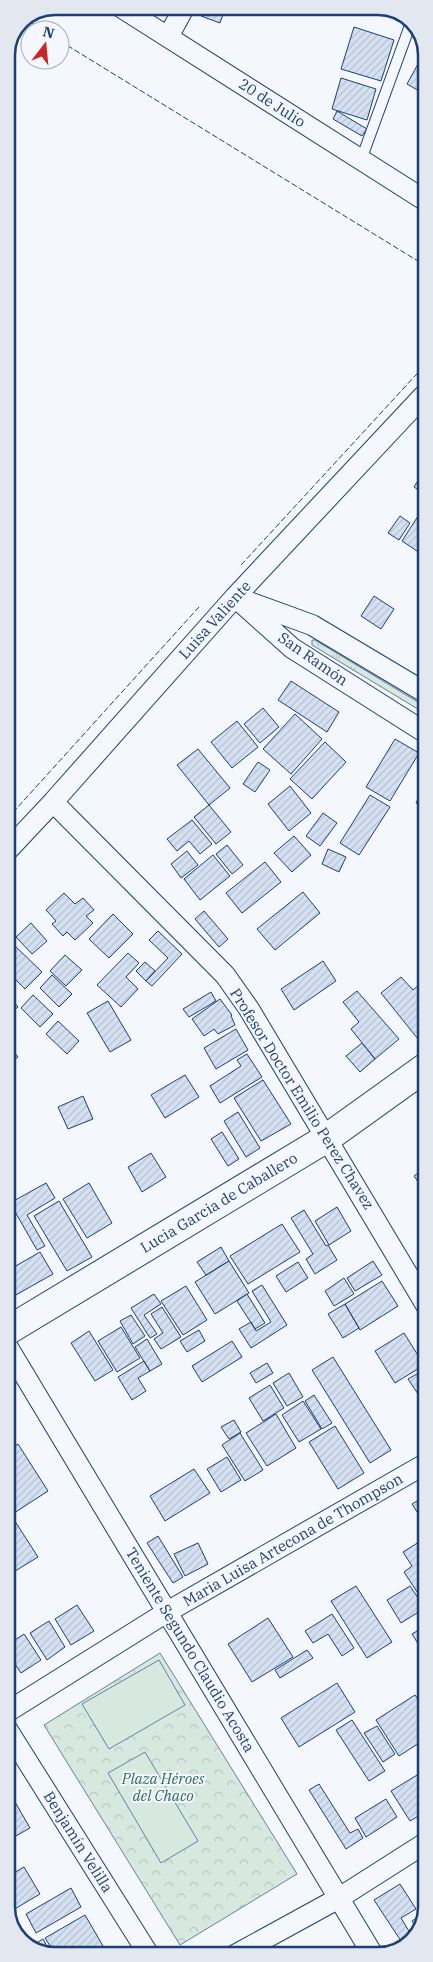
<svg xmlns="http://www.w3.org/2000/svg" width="433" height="1962" viewBox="0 0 433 1962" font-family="'IBM Plex Serif',serif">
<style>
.grass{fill:url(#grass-tufts);stroke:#687fa3}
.park{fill:url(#park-crowns);stroke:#687fa3}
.garden{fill:#d7e8df;stroke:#687fa3}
.building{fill:url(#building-hatch);stroke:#1d3f73}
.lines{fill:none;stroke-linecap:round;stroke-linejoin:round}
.lane-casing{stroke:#1d3f73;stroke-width:12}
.street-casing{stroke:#1d3f73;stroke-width:22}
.secondary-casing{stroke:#1d3f73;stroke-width:30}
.lane{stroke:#f4f7fb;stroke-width:10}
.street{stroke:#f4f7fb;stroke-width:20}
.secondary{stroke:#f4f7fb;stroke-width:28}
.fence{stroke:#1d3f73;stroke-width:1;stroke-dasharray:6 2.5;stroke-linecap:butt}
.labels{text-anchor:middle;stroke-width:4;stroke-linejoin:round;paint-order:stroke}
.street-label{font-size:15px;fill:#1d3f73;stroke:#f4f7fb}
.park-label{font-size:15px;font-style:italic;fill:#2c6c60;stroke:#f4f7fb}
.rim{fill:none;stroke:#1d3f73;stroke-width:2.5}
</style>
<defs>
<pattern id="grass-tufts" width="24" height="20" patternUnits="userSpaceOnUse" patternTransform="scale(1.25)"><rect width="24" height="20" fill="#d7e8df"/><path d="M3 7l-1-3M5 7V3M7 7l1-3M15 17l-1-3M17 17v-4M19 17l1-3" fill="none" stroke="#b8c8c3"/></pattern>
<pattern id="park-crowns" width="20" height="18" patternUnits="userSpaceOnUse" patternTransform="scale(1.25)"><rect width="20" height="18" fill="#d7e8df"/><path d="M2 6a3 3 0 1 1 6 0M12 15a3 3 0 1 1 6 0" fill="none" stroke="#b8c8c3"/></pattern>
<pattern id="building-hatch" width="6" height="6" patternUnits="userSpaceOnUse" patternTransform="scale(1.25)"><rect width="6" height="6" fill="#d5e0f0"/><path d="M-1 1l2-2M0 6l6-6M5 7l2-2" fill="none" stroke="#b6c1d1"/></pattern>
</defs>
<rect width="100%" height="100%" fill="#f4f7fb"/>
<!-- grass -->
<path class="grass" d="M312 640H315L426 707V714L312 645Z"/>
<!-- park -->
<path class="park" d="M160 1653 297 1874 180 1945 44 1725Z"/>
<!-- garden -->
<path class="garden" d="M159 1660 185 1705 109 1749 82 1704Z
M145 1752 198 1841 161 1863 108 1773Z"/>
<!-- building -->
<path class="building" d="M204 6H226L220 23 201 16Z
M354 27 394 40 381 81 341 69Z
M418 64 426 68V95L407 84Z
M341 78 376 89 367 120 332 109Z
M337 111 367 129 362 136 333 119Z
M426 468V495L414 487Z
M420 513 426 516V557L402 541Z
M400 516 410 523 399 540 388 533Z
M374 596 394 609 381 629 361 616Z
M291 681 339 712 327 732 278 700Z
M263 708 279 727 260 743 244 724Z
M295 714 322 739 291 774 263 749Z
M237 721 258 747 232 768 211 742Z
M395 739 419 753 390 801 366 787Z
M325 742 346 762 312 799 290 779Z
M198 749 230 788 209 805 177 765Z
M258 762 270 770 255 792 243 784Z
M290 786 311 813 289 831 268 804Z
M424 787 426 788V808L416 803Z
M370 795 390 807 359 855 340 843Z
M209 805 231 832 216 844 194 817Z
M323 813 337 823 320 846 306 836Z
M192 820 212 844 200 854 189 841 177 851 167 839Z
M294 836 311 855 292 872 274 853Z
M227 845 243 865 232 874 216 854Z
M328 849 346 857 339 872 322 864Z
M187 851 198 865 181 878 171 864Z
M213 855 230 876 200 900 184 879Z
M265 862 281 882 242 913 226 893Z
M303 892 320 913 275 950 257 929Z
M64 893 75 904 83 898 94 910 86 916 93 923 75 940 67 932 63 936 52 924 56 921 46 910Z
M204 911 228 939 219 947 195 919Z
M113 914 133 934 109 958 89 939Z
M31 923 47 941 32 954 16 937Z
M158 931 182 954 152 986 146 981 168 958 149 940Z
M11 942 42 972 25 989 7 971V947Z
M128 953 139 963 126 977 138 989 121 1007 97 985Z
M65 955 82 970 66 986 50 971Z
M323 961 336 981 294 1010 281 989Z
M145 962 155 971 146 981 136 971Z
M52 975 72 994 59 1007 40 988Z
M401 977 413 990 426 979V1032L418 1039 381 993Z
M357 991 399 1039 375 1059 351 1029 359 1022 343 1002Z
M211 992 216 1001 189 1017 183 1009Z
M7 994 18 1007 7 1016Z
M33 995 53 1014 40 1027 21 1008Z
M220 999 232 1015 231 1016 235 1025 218 1034 214 1029 204 1036 192 1019Z
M108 1001 131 1040 110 1052 87 1013Z
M58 1021 79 1041 67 1054 46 1034Z
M236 1029 248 1050 216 1069 204 1048Z
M7 1043 18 1057 7 1066Z
M362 1043 375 1059 360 1072 346 1056Z
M247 1054 262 1077 220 1103 210 1086 241 1066 237 1060Z
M185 1075 199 1097 165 1118 151 1095Z
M263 1080 291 1124 261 1141 234 1098Z
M83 1096 93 1119 68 1129 58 1107Z
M238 1112 260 1148 246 1157 224 1121Z
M222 1132 239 1159 228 1166 211 1139Z
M151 1153 166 1177 142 1192 128 1167Z
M426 1167V1193L414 1176Z
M46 1183 55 1198 27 1215 45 1246 37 1250 10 1203Z
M89 1183 112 1223 87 1238 63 1199Z
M59 1201 92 1257 67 1271 34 1216Z
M337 1207 351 1231 329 1245 315 1221Z
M304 1210 326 1246 328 1245 337 1260 315 1274 306 1259 313 1254 291 1218Z
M282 1224 300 1252 248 1284 230 1256Z
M221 1247 229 1261 206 1275 197 1262Z
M40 1252 53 1274 7 1300V1271Z
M229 1261 249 1293 215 1314 195 1282Z
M373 1261 382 1275 355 1291 347 1278Z
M298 1262 308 1278 286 1292 276 1276Z
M344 1278 354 1294 334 1306 325 1291Z
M382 1281 398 1306 360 1330 345 1304Z
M262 1285 287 1325 251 1348 239 1329 251 1322 256 1331 271 1322 252 1291Z
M186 1286 207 1320 183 1335 161 1301Z
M154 1294 161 1304 144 1315 157 1334 150 1338 131 1308Z
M247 1294 265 1323 255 1329 237 1301Z
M345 1304 359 1328 343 1338 328 1314Z
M162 1307 181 1337 161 1349 154 1339 163 1333 151 1314Z
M131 1315 145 1336 133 1344 120 1321Z
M121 1327 140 1358 117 1372 98 1341Z
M199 1330 205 1341 187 1352 180 1341Z
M89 1331 113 1370 95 1381 71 1343Z
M404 1333 424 1365 395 1383 375 1351Z
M147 1339 162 1364 150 1371 135 1347Z
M232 1341 242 1357 202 1382 192 1366Z
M333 1357 391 1450 370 1463 312 1370Z
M144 1361 150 1371 138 1378 146 1391 132 1400 118 1377Z
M267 1363 273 1373 256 1383 250 1373Z
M422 1371 426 1378 427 1393 420 1397 408 1379Z
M289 1373 303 1397 287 1406 273 1383Z
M270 1385 284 1408 263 1421 249 1398Z
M314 1395 332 1423 322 1429 305 1401Z
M303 1401 321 1429 299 1442 282 1415Z
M276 1414 296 1448 267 1466 246 1433Z
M234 1420 241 1432 229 1439 221 1427Z
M335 1426 364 1473 338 1489 309 1442Z
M240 1433 263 1470 245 1481 222 1445Z
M18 1444 48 1491 11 1515 38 1557 7 1576V1451Z
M227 1457 241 1480 221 1492 207 1469Z
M194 1469 210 1493 165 1521 150 1496Z
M427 1495V1526H426L412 1504Z
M158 1536 183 1577 173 1583 147 1543Z
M427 1537V1607L404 1572 412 1566 403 1552Z
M198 1543 208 1564 185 1576 174 1554Z
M356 1586 392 1642 367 1658 331 1601Z
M410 1586 425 1608 401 1623 387 1600Z
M77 1605 94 1631 71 1645 55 1619Z
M332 1614 354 1648 342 1656 328 1634 313 1643 305 1631Z
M268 1618 293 1657 252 1682 228 1644Z
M49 1621 65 1647 47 1660 30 1633Z
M427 1625V1658L412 1634Z
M24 1634 41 1660 21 1673 7 1652V1645Z
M307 1650 313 1658 280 1678 275 1670Z
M7 1652 16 1665 9 1670 7 1667Z
M337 1683 355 1712 299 1747 281 1718Z
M415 1695 427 1712V1738L399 1756 376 1720Z
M352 1720 385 1771 369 1781 336 1730Z
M377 1726 395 1754 383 1762 364 1733Z
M422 1772 427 1779V1811L410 1821 391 1791Z
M319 1784 350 1833 358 1829 363 1838 346 1849 309 1790Z
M7 1788 30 1828 7 1841Z
M386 1799 397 1817 366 1837 355 1818Z
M24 1867 40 1894 13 1910 7 1899V1877Z
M400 1884 416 1909 401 1918 413 1938 403 1944 374 1900Z
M71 1888 81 1907 36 1933 26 1914Z
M424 1913 418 1931 412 1921Z
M85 1915 103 1946 86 1955H56L45 1938Z
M43 1939 52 1955 30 1947Z"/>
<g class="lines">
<defs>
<path id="lane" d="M361 160 412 20"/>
<path id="street" d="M119 6 426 201
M168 37 185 6
M235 597 292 648 426 733
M246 601 312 625 426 693
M53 802 225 975 249 1009 426 1305
M7 851 53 802 235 597 426 393
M7 1346 373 1955
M7 1712 167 1612 427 1463
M7 1729 149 1955
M235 1955 339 1898 427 1842"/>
<path id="secondary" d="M7 1331 327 1138 426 1067"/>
</defs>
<!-- lane casing -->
<use href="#lane" class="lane-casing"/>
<!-- street casing -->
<use href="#street" class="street-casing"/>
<!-- secondary casing -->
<use href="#secondary" class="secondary-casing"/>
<!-- lane -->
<use href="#lane" class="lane"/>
<!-- street -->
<use href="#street" class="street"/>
<!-- secondary -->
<use href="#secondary" class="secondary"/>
<!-- fence -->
<path class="fence" d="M25 19 43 30
M60 41 426 266
M241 565 426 364
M7 819 199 607"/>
</g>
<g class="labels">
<!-- street labels -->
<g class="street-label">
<text transform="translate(272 103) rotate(33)" y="5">20 de Julio</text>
<text transform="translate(215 620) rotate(-48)" y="5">Luisa Valiente</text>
<text transform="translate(313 659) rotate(35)" y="5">San Ramón</text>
<text transform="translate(302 1099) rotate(58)" y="5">Profesor Doctor Emilio Perez Chavez</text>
<text transform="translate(219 1203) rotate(-31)" y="5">Lucia Garcia de Caballero</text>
<text transform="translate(293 1540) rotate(-30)" y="5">Maria Luisa Artecona de Thompson</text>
<text transform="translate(190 1650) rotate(59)" y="5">Teniente Segundo Claudio Acosta</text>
<text transform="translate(78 1842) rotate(58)" y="5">Benjamín Velilla</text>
</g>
<!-- park labels -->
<g class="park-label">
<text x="163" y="1784">Plaza Héroes<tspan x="163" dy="17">del Chaco</tspan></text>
</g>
</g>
<!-- crop -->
<path d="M0 0H433V1962H0ZM55 15H378A40 40 0 0 1 418 55V1907A40 40 0 0 1 378 1947H55A40 40 0 0 1 15 1907V55A40 40 0 0 1 55 15Z" fill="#e3e8f0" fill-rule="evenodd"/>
<path class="rim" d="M55 15H378A40 40 0 0 1 418 55V1907A40 40 0 0 1 378 1947H55A40 40 0 0 1 15 1907V55A40 40 0 0 1 55 15Z"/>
<!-- north arrow -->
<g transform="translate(45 45) rotate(16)"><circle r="24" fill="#f4f7fb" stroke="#9eadc5"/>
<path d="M0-4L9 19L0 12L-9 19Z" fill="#c62828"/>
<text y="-8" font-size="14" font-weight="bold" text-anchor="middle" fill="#1d3f73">N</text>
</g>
</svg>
